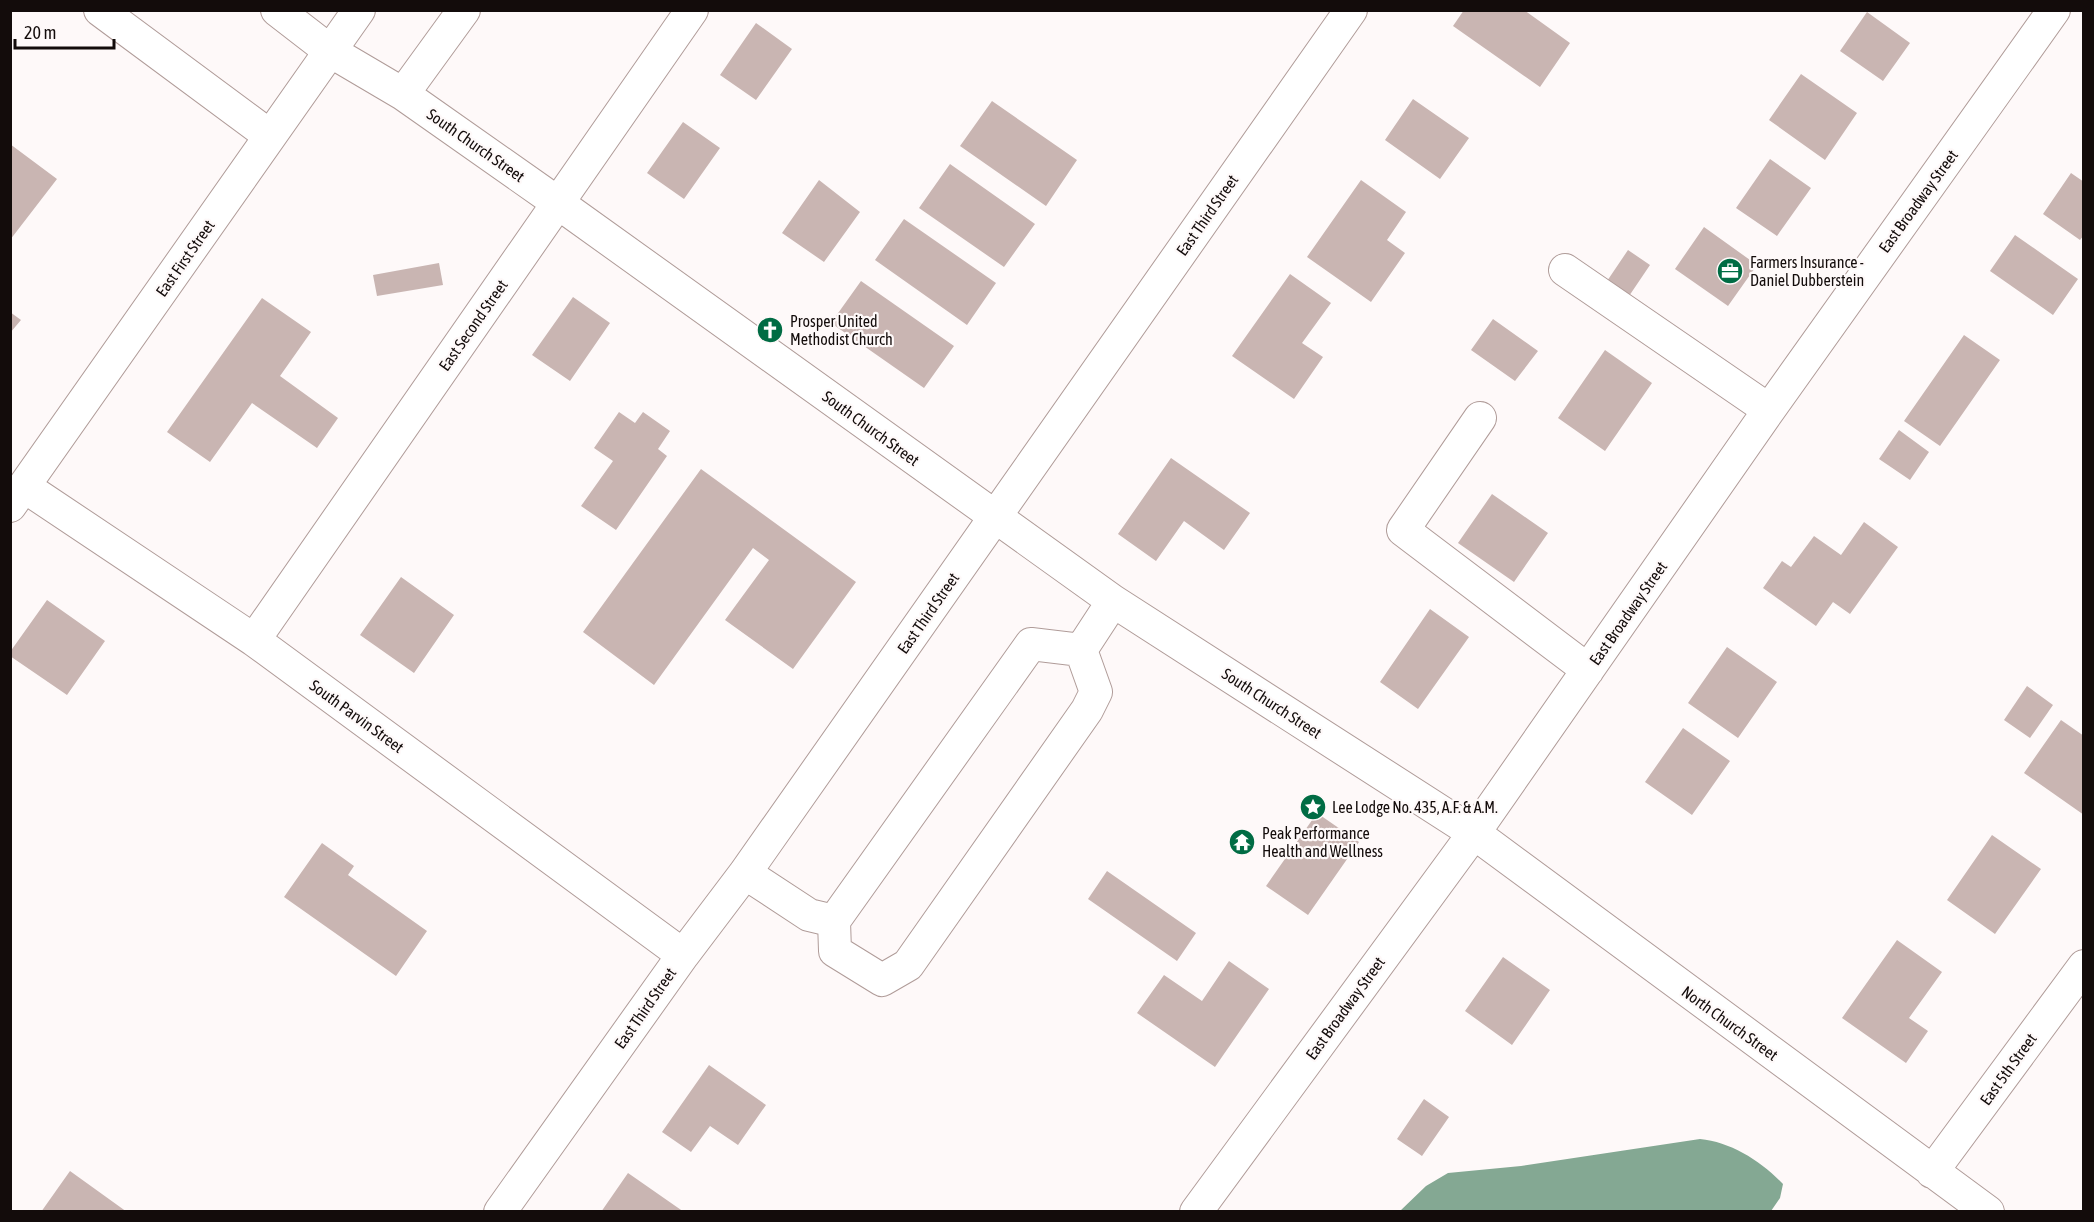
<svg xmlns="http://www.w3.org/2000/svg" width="2094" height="1222" viewBox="0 0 2094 1222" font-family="'Asap Condensed',sans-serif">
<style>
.water{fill:#84a893}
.building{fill:#c9b5b2}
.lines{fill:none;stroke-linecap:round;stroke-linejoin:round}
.minor-casing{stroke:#b09c99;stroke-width:34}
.minor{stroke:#fff;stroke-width:32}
.labels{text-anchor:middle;stroke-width:4.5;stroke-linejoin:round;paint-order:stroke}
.street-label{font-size:16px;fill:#130c0b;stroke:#fef9f9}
.poi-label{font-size:16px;fill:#130c0b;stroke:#fef9f9;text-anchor:start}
</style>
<rect width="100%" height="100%" fill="#fef9f9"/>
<!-- water -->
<path class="water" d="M1700 1139C1731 1142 1761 1161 1783 1184L1780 1198 1771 1211H1400L1426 1186 1448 1173 1521 1166Z"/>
<!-- building -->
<path class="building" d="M1464 10H1524L1570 43 1540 87 1453 26Z
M1867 12 1910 43 1883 81 1840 51Z
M756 23 792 49 756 100 720 75Z
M1801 74 1857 113 1825 160 1769 120Z
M1413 99 1469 138 1440 179 1385 140Z
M992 101 1077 160 1046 206 960 146Z
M683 122 720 148 684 199 647 173Z
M10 144 57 179 10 240Z
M1770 159 1811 188 1777 236 1736 208Z
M950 164 1035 224 1004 267 919 208Z
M2071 173 2084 182V235L2080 240 2043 214Z
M819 180 860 212 824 262 782 233Z
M1361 180 1406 212 1387 240 1405 253 1371 302 1307 257Z
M904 219 996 283 967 325 875 260Z
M1704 227 1757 265 1728 306 1675 269Z
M2015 235 2078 279 2053 315 1990 271Z
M1628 250 1650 265 1625 302 1603 287Z
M439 263 443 285 377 296 373 275Z
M1290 274 1331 303 1302 343 1323 357 1294 399 1232 356Z
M861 281 954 346 924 388 831 323Z
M573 297 610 323 570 381 532 355Z
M262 298 311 332 280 376 338 418 317 448 252 403 210 462 167 432Z
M10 312 21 320 10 333Z
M1493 319 1538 351 1515 381 1471 350Z
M1964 335 2000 360 1940 446 1904 421Z
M1605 350 1652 383 1605 451 1558 418Z
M619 412 635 423 643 412 670 431 658 449 667 456 616 530 581 506 613 461 594 448Z
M1899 430 1929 452 1910 480 1879 459Z
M1171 458 1250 513 1224 550 1184 521 1156 561 1118 534Z
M701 469 856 582 793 669 725 620 769 560 753 548 654 685 583 632Z
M1492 494 1548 533 1514 582 1458 543Z
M1864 522 1898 547 1850 614 1833 602 1816 626 1763 588 1782 561 1791 567 1814 536 1841 555Z
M401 577 454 615 414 673 360 635Z
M47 600 105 641 67 695 10 656V652Z
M1430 609 1469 637 1418 709 1380 682Z
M1727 647 1777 682 1738 738 1688 703Z
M2027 686 2053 705 2030 738 2004 720Z
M2061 720 2084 736V815L2024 773Z
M1683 728 1730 761 1692 815 1645 782Z
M1317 813 1359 842 1308 915 1266 886Z
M1992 835 2041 869 1995 934 1947 900Z
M322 843 354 866 348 875 427 931 396 976 284 897Z
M1107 871 1196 933 1177 961 1088 899Z
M1897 940 1942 972 1909 1018 1928 1031 1906 1063 1842 1018Z
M1503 957 1550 990 1512 1045 1465 1011Z
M1229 961 1269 989 1215 1067 1137 1013 1164 975 1202 1001Z
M709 1065 766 1105 738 1145 710 1126 691 1152 662 1132Z
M1424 1099 1449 1117 1422 1156 1397 1139Z
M70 1171 127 1212H41Z
M628 1173 684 1212H601Z"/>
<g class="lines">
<defs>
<path id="minor" d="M100 10 270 136
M277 10 330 51 403 94 558 203 1113 601 1474 833 1988 1212
M403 94 464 10
M1565 270 1769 410
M1480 418 1403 530 1588 670
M25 487 254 640 683 955
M10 506 359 10
M254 640 692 10
M745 873 809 915 834 921 1031 644 1081 650 1113 601
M834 921 835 951 882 980 908 965 1087 710 1096 692 1081 650
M1932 1172 2084 966
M500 1212 683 955 745 873 1351 10
M1196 1212 1474 833 1769 410 2054 10"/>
</defs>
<!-- minor casing -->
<use href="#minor" class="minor-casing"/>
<!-- minor -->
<use href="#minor" class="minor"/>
</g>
<!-- icons -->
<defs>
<symbol id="office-disc" viewBox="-11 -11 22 22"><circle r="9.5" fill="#006c44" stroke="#fef9f9"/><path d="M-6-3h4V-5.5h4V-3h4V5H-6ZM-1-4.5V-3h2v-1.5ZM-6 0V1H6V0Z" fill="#fff"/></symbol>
<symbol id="church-disc" viewBox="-11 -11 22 22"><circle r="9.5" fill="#006c44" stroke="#fef9f9"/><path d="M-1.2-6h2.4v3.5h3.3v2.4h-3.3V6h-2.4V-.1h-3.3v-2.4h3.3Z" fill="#fff"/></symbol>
<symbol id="sight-disc" viewBox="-11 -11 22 22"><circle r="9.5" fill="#006c44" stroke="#fef9f9"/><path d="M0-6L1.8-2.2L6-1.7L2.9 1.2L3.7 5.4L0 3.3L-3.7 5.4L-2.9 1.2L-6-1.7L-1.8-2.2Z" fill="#fff"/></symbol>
<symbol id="temple-disc" viewBox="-11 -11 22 22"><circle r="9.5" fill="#006c44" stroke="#fef9f9"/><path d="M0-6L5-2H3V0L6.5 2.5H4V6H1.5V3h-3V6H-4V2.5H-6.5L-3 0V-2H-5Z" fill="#fff"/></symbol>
</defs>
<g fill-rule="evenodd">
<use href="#office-disc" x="1715" y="256" width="30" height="30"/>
<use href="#church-disc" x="755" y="315" width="30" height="30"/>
<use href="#sight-disc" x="1298" y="792" width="30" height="30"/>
<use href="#temple-disc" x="1227" y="827" width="30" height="30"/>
</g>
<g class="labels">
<!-- street labels -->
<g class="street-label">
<text transform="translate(476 145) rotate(35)" y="6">South Church Street</text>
<text transform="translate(1918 201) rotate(-54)" y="6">East Broadway Street</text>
<text transform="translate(1207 215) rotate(-55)" y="6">East Third Street</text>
<text transform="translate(185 258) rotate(-55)" y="6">East First Street</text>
<text transform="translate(473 325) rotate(-55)" y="6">East Second Street</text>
<text transform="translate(871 428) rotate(36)" y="6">South Church Street</text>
<text transform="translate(928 613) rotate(-55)" y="6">East Third Street</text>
<text transform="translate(1628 613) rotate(-55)" y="6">East Broadway Street</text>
<text transform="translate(1272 703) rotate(33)" y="6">South Church Street</text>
<text transform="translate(357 716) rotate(36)" y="6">South Parvin Street</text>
<text transform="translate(645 1008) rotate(-55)" y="6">East Third Street</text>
<text transform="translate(1345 1008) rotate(-54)" y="6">East Broadway Street</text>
<text transform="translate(1730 1023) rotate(36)" y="6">North Church Street</text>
<text transform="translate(2008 1069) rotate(-54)" y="6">East 5th Street</text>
</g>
<!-- poi labels -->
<g class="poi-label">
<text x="1750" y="268">Farmers Insurance -<tspan x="1750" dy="18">Daniel Dubberstein</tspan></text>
<text x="790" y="327">Prosper United<tspan x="790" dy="18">Methodist Church</tspan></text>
<text x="1332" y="813">Lee Lodge No. 435, A.F. &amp; A.M.</text>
<text x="1262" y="839">Peak Performance<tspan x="1262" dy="18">Health and Wellness</tspan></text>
</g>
</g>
<!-- border -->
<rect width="2094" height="1222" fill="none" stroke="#130c0b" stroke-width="24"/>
<!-- scale -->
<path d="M15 39v9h99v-9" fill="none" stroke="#130c0b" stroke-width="3"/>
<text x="24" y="39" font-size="18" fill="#130c0b" stroke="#fef9f9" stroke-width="4.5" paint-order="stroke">20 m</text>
</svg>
